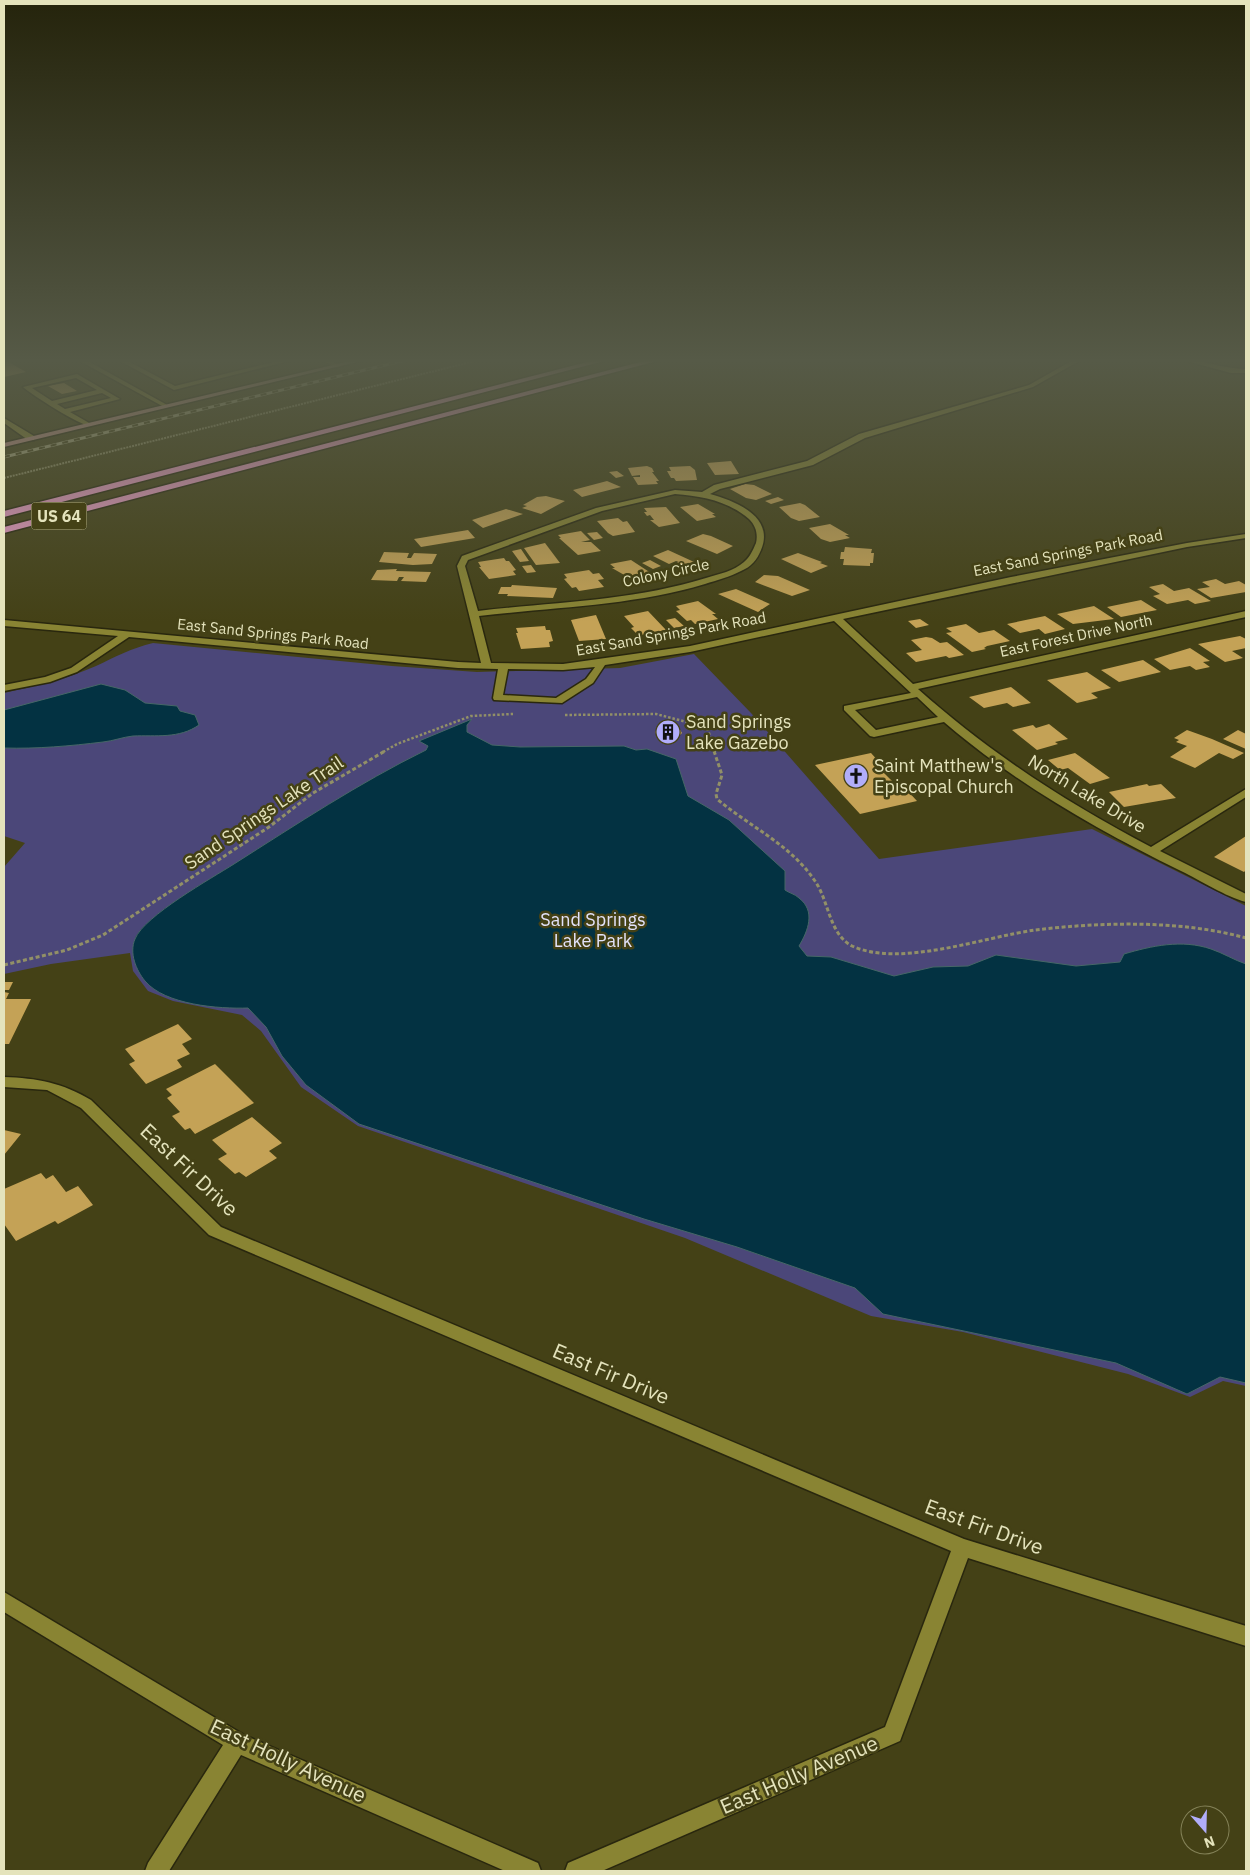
<svg xmlns="http://www.w3.org/2000/svg" width="1250" height="1875" viewBox="0 0 1250 1875" font-family="'IBM Plex Sans',sans-serif">
<style>
.green{fill:#4b4779}
.water{fill:#033242;stroke:#466767}
.building{fill:#c4a256}
.lines{fill:none;stroke-linecap:round;stroke-linejoin:round}
.minor-casing{stroke:#29270e;stroke-width:3}
.major-casing{stroke:#29270e;stroke-width:3}
.highway-casing{stroke:#29270e;stroke-width:3}
.path-far2{stroke:#929067;stroke-width:2;stroke-dasharray:2 1;stroke-linecap:butt}
.path-far1{stroke:#929067;stroke-width:2.5;stroke-dasharray:2.5 2;stroke-linecap:butt}
.path{stroke:#929067;stroke-width:3;stroke-dasharray:4 2.5;stroke-linecap:butt}
.minor{fill:#898433;fill-rule:evenodd}
.major{fill:#c7948f;fill-rule:evenodd}
.highway{fill:#f19fcc;fill-rule:evenodd}
.rail-casing{stroke:#adab83;stroke-width:3}
.rail{stroke:#444116;stroke-width:2;stroke-dasharray:6;stroke-linecap:butt}
.labels{text-anchor:middle;stroke-width:5;stroke-linejoin:round;paint-order:stroke}
.far-street-label{font-size:15px;fill:#e4e3bc;stroke:#444116}
.shield{fill:#444116;stroke:#b4b28a;stroke-width:1}
.shield-label{font-size:16px;font-weight:bold;fill:#e4e3bc}
.poi-label{font-size:18px;fill:#e4e3bc;stroke:#444116;text-anchor:start}
.street-label{font-size:18px;fill:#e4e3bc;stroke:#444116}
.park-label{font-size:18px;fill:#e2e2fa;stroke:#444116}
.near-street-label{font-size:21px;fill:#e4e3bc;stroke:#444116}
</style>
<rect width="100%" height="100%" fill="#444116"/>
<!-- green -->
<path class="green" d="M153 643 392 666 477 672 620 668 694 654 751 713 879 859 1092 829 1246 906V1386L1223 1381 1190 1397 1128 1374 963 1332 871 1316 685 1238 358 1126 301 1087 261 1031 242 1015 173 1001 148 991 133 971 130 953 51 964 4 974V867L25 843 4 836V693C35 686 67 679 96 666 115 657 132 648 153 643Z"/>
<!-- water -->
<path class="water" d="M101 684 125 690 145 703 177 706 180 711 195 715 199 725C179 739 156 735 133 736 123 737 113 741 103 742 70 746 37 749 4 748V710Z
M472 719 467 725V732L492 745 520 747 624 746 636 750 647 749 676 759 688 796 729 820 785 871V890C789 893 795 894 799 898 816 911 808 931 799 946L807 956 831 957 894 976 933 967 968 966 996 955 1076 966 1120 962 1124 954C1151 946 1182 939 1211 949 1223 953 1234 960 1246 964V1383L1220 1377 1187 1394 1116 1363 883 1314 855 1288 737 1247 644 1219 359 1124 306 1085 282 1056 266 1027 248 1008C219 1009 165 1005 145 981 136 970 129 953 135 939 144 916 212 878 234 864 297 824 359 783 426 750L428 746 419 741Z"/>
<!-- building -->
<path class="building" d="M4 360H5L26 372 4 377Z
M64 383 77 391 62 394 48 386Z
M731 461 739 474 715 475 707 463Z
M647 466 652 468 654 472H652L659 481H656L658 484 638 485 633 477H640V475L632 476 628 468Z
M690 466 695 470 697 480 676 481 674 478H671L667 471H671L669 467Z
M617 471 624 476 616 478 609 472Z
M607 481 621 487 582 497 573 490Z
M745 484 754 485 772 494 756 500 746 498 730 489Z
M546 496 565 501 541 514 522 508 527 506 523 505 537 497Z
M778 497 784 500 771 504 765 501Z
M800 503 805 505 820 517 799 521 791 518 779 507Z
M698 504 715 514H712L716 517 697 521 680 507Z
M666 507 680 523 659 527 650 520H654L650 515 647 516 644 512H647L644 508Z
M506 509 523 514 483 528 472 520Z
M618 518 623 522 627 521 635 532 613 536 608 533 597 521Z
M830 524 849 535H845L850 538 830 542 821 539 809 528Z
M468 530 475 538 421 547 414 539Z
M581 531 590 540 581 542H591L601 551 578 555 559 538H561L558 535Z
M597 532 603 538 594 540 587 533Z
M703 534 711 536 733 546 717 554 686 541Z
M545 543 560 563 536 565 524 548Z
M845 547 872 549 871 553H874L873 563H870V566L843 565 844 559H840L841 552H844Z
M521 549 529 561 520 562 512 551Z
M668 550 705 567 689 573 672 565 679 562 676 561 669 564 653 556Z
M384 552 409 553 407 558H411L414 553 437 554 432 564 413 565 379 562Z
M798 553 822 562 820 563 828 566 811 573 781 559Z
M504 558 506 561H509L516 570 513 571 516 575 489 579 479 567H481L478 562Z
M631 560 657 577 652 579 655 580 640 584 612 568H615L610 564Z
M650 560 661 566 653 569 642 563Z
M531 565 536 572 527 573 522 566Z
M397 569 396 571 431 572 426 582 401 581 404 577H399L397 581 371 580 377 570Z
M589 570 593 574 599 573 604 579 598 580 604 587 579 591 576 587 572 588 564 579 567 578 564 574Z
M764 575 778 576 810 590 792 596 755 582Z
M1216 579 1225 584 1239 581 1246 585V592L1211 598 1197 589 1210 587 1202 582Z
M1163 584 1174 591 1189 588 1211 601 1195 604 1188 600 1167 604 1153 596 1160 594 1149 587Z
M512 585 557 588 553 598 507 596 508 594H498L501 587H511Z
M736 589 770 604 758 612 718 594Z
M1141 600 1157 610 1121 617 1107 607Z
M698 601 716 614H712L718 619 695 624 691 620 687 621 676 611 680 610 676 606Z
M1094 606 1114 619 1073 624 1057 614Z
M648 611 666 630 641 635 636 633 631 628 634 627 624 616Z
M596 615 606 639 579 641 571 620Z
M1045 616 1065 629 1045 634 1039 629 1020 633 1007 624Z
M675 618 684 626 674 628 666 620Z
M920 619 929 625 916 628 908 621Z
M966 624 979 633 994 630 1010 641 987 646 984 648 986 649 972 652 946 633 952 632 946 628Z
M545 626 546 630H550L553 641 549 642 550 647 521 649 516 633H518L516 628Z
M1240 636 1246 639V648L1232 651 1243 658 1225 662 1198 644Z
M926 637 932 638 940 643 947 642 964 655 949 658 946 656 916 662 906 653 922 650 911 640Z
M1190 648 1210 661 1203 662 1210 667 1196 670 1190 666 1170 670 1154 659Z
M1143 660 1161 672 1119 682 1101 670Z
M1087 672 1111 688 1091 693 1098 698 1077 703 1047 680Z
M1011 687 1031 703 1013 707 1007 703 984 708 969 697Z
M1049 724 1068 739 1055 742 1058 744 1037 750 1012 730 1033 725 1036 728Z
M670 725 679 728 682 733 677 738 667 739 658 737 655 732 660 727Z
M1187 730 1212 739 1244 753 1233 759 1219 753 1195 768 1170 757 1187 746 1176 742 1179 740 1174 738Z
M1238 730 1246 734V749L1223 739Z
M871 753 880 763 875 764 899 788 904 787 917 801 860 814 815 765Z
M1075 753 1110 778 1090 784 1068 768 1060 770 1048 760Z
M1147 784 1149 786 1161 784 1176 798 1124 807 1109 792Z
M1246 836V870L1244 872 1214 857Z
M4 982H13L9 990H4Z
M4 992 9 993 6 999H31L9 1044H4Z
M178 1024 192 1039 182 1044 190 1054 177 1060 182 1067 146 1084 129 1064 135 1061 125 1049Z
M215 1064 254 1103 195 1134 190 1128 185 1130 172 1116 180 1112 167 1098 172 1095 166 1089Z
M252 1117 282 1143 269 1151 277 1158 246 1177 239 1172 235 1174 218 1159 227 1154 212 1140Z
M4 1130 21 1134 4 1155Z
M41 1173 46 1179 53 1175 66 1192 78 1186 93 1205 58 1224 55 1221 16 1241 4 1224V1189Z"/>
<g class="lines">
<defs>
<path id="minor" d="M78 360H86L169 406 164 407Z
M118 360H126L175 386 282 360H293L174 390Z
M321 360H329L341 366 336 367Z
M1073 360H1081L1033 387 865 438 813 465 720 489 710 494C736 501 775 517 761 550 757 560 751 567 741 571 730 577 717 580 705 584 632 606 555 607 479 616L491 663 563 664 690 646 1011 577 1187 543 1246 534V538L1187 547 843 619 913 684 1246 611V617L918 689C990 753 1065 802 1151 847L1246 789V797L1160 851 1246 894V902C1226 897 1200 880 1181 871 1097 830 1015 783 944 722L874 737 870 736 844 710V706L911 693 834 621 690 652 605 665 593 683 562 703 494 700 493 698 498 669 458 668 129 637 77 672 50 682 4 691V685L45 677 71 668 118 636 4 626V620L458 662 481 663 457 566 462 556 596 508 675 490 702 492 714 485 807 461 859 434 1029 385ZM675 494C702 496 728 501 749 519 756 526 758 534 756 543 753 550 750 557 744 562 734 571 719 574 706 578 632 601 554 602 478 611L465 566 468 560 602 511ZM595 667 586 679 556 698 503 695 508 669 563 670ZM917 697 938 717 876 730 855 710Z
M1183 360C1204 360 1224 369 1246 369V373H1231Z
M77 374 120 399 70 412 91 424V426C82 427 32 395 23 387ZM76 378 97 390 52 401 32 388ZM102 393 111 398 65 409 57 404Z
M4 418 34 436V440H28L4 423Z
M4 1077C37 1078 63 1083 91 1100L221 1227 964 1539 1246 1626V1646L968 1558 900 1741 602 1871H565L568 1863 885 1727 951 1551 209 1235 81 1108 47 1090 4 1087Z
M4 1592 244 1735 538 1863 541 1871H505L241 1755 169 1871H145L148 1863 223 1745 4 1612Z"/>
<path id="major" d="M354 360H365L4 447V443Z"/>
<path id="highway" d="M595 360H608L4 517V511Z
M648 360H661L4 533V527Z"/>
</defs>
<!-- minor casing -->
<use href="#minor" class="minor-casing"/>
<!-- major casing -->
<use href="#major" class="major-casing"/>
<!-- highway casing -->
<use href="#highway" class="highway-casing"/>
<!-- path-far2 -->
<path class="path-far2" d="M4 478 479 360"/>
<!-- path-far1 -->
<path class="path-far1" d="M565 715 656 714 702 726 708 730 715 752
M383 752 397 744 471 716 513 714"/>
<!-- path -->
<path class="path" d="M714 751 722 775 716 794 717 799C750 827 790 844 815 881 829 901 829 934 852 946 900 968 984 937 1035 930 1101 922 1182 920 1246 938
M4 965 67 950 103 935 269 827 313 793 385 751"/>
<!-- minor -->
<use href="#minor" class="minor"/>
<!-- major -->
<use href="#major" class="major"/>
<!-- highway -->
<use href="#highway" class="highway"/>
<defs>
<path id="rail" d="M4 457 406 360"/>
</defs>
<!-- rail casing -->
<use href="#rail" class="rail-casing"/>
<!-- rail -->
<use href="#rail" class="rail"/>
</g>
<!-- sky -->
<linearGradient id="sky" x2="0" y2="1"><stop stop-color="#25240c"/><stop offset="0.58" stop-color="#565a47"/><stop offset="1" stop-color="#565a47" stop-opacity="0"/></linearGradient>
<rect width="1250" height="622" fill="url(#sky)"/>
<!-- icons -->
<defs>
<symbol id="building-disc" viewBox="-11 -11 22 22"><circle r="9.5" fill="#b1adfa" stroke="#444116"/><path d="M-4-6H4V6H1V3H-1V6H-4ZM-2.5-4.3h1.7v1.8h-1.7ZM.8-4.3h1.7v1.8H.8ZM-2.5-1h1.7V.8h-1.7ZM.8-1h1.7V.8H.8Z" fill="#111"/></symbol>
<symbol id="church-disc" viewBox="-11 -11 22 22"><circle r="9.5" fill="#b1adfa" stroke="#444116"/><path d="M-1.2-6h2.4v3.5h3.3v2.4h-3.3V6h-2.4V-.1h-3.3v-2.4h3.3Z" fill="#111"/></symbol>
</defs>
<g fill-rule="evenodd">
<use href="#building-disc" x="654" y="718" width="28" height="28"/>
<use href="#church-disc" x="842" y="762" width="28" height="28"/>
</g>
<g class="labels">
<!-- far-street labels -->
<g class="far-street-label">
<text transform="translate(1068 553) rotate(-11)" y="5">East Sand Springs Park Road</text>
<text transform="translate(666 573) rotate(-12)" y="5">Colony Circle</text>
<text transform="translate(273 634) rotate(6)" y="5">East Sand Springs Park Road</text>
<text transform="translate(671 634) rotate(-10)" y="5">East Sand Springs Park Road</text>
<text transform="translate(1076 636) rotate(-12)" y="5">East Forest Drive North</text>
</g>
<!-- shield labels -->
<rect class="shield" x="31.5" y="502.5" width="55" height="27" rx="4"/>
<g class="shield-label">
<text x="59" y="522">US 64</text>
</g>
<!-- poi labels -->
<g class="poi-label">
<text x="686" y="728">Sand Springs<tspan x="686" dy="21">Lake Gazebo</tspan></text>
<text x="874" y="772">Saint Matthew's<tspan x="874" dy="21">Episcopal Church</tspan></text>
</g>
<!-- street labels -->
<g class="street-label">
<text transform="translate(1087 794) rotate(31)" y="6">North Lake Drive</text>
<text transform="translate(264 813) rotate(-34)" y="6">Sand Springs Lake Trail</text>
</g>
<!-- park labels -->
<g class="park-label">
<text x="593" y="926">Sand Springs<tspan x="593" dy="21">Lake Park</tspan></text>
</g>
<!-- near-street labels -->
<g class="near-street-label">
<text transform="translate(189 1170) rotate(43)" y="7">East Fir Drive</text>
<text transform="translate(611 1374) rotate(23)" y="7">East Fir Drive</text>
<text transform="translate(984 1527) rotate(20)" y="7">East Fir Drive</text>
<text transform="translate(288 1761) rotate(25)" y="7">East Holly Avenue</text>
<text transform="translate(799 1775) rotate(-23)" y="7">East Holly Avenue</text>
</g>
</g>
<!-- border -->
<rect width="1250" height="1875" fill="none" stroke="#e4e3bc" stroke-width="10"/>
<!-- north arrow -->
<g transform="translate(1205 1830) rotate(160)"><circle r="24" fill="#444116" stroke="#848258"/>
<path d="M0-4L9 19L0 12L-9 19Z" fill="#b1adfa"/>
<text y="-8" font-size="14" font-weight="bold" text-anchor="middle" fill="#e4e3bc">N</text>
</g>
</svg>
